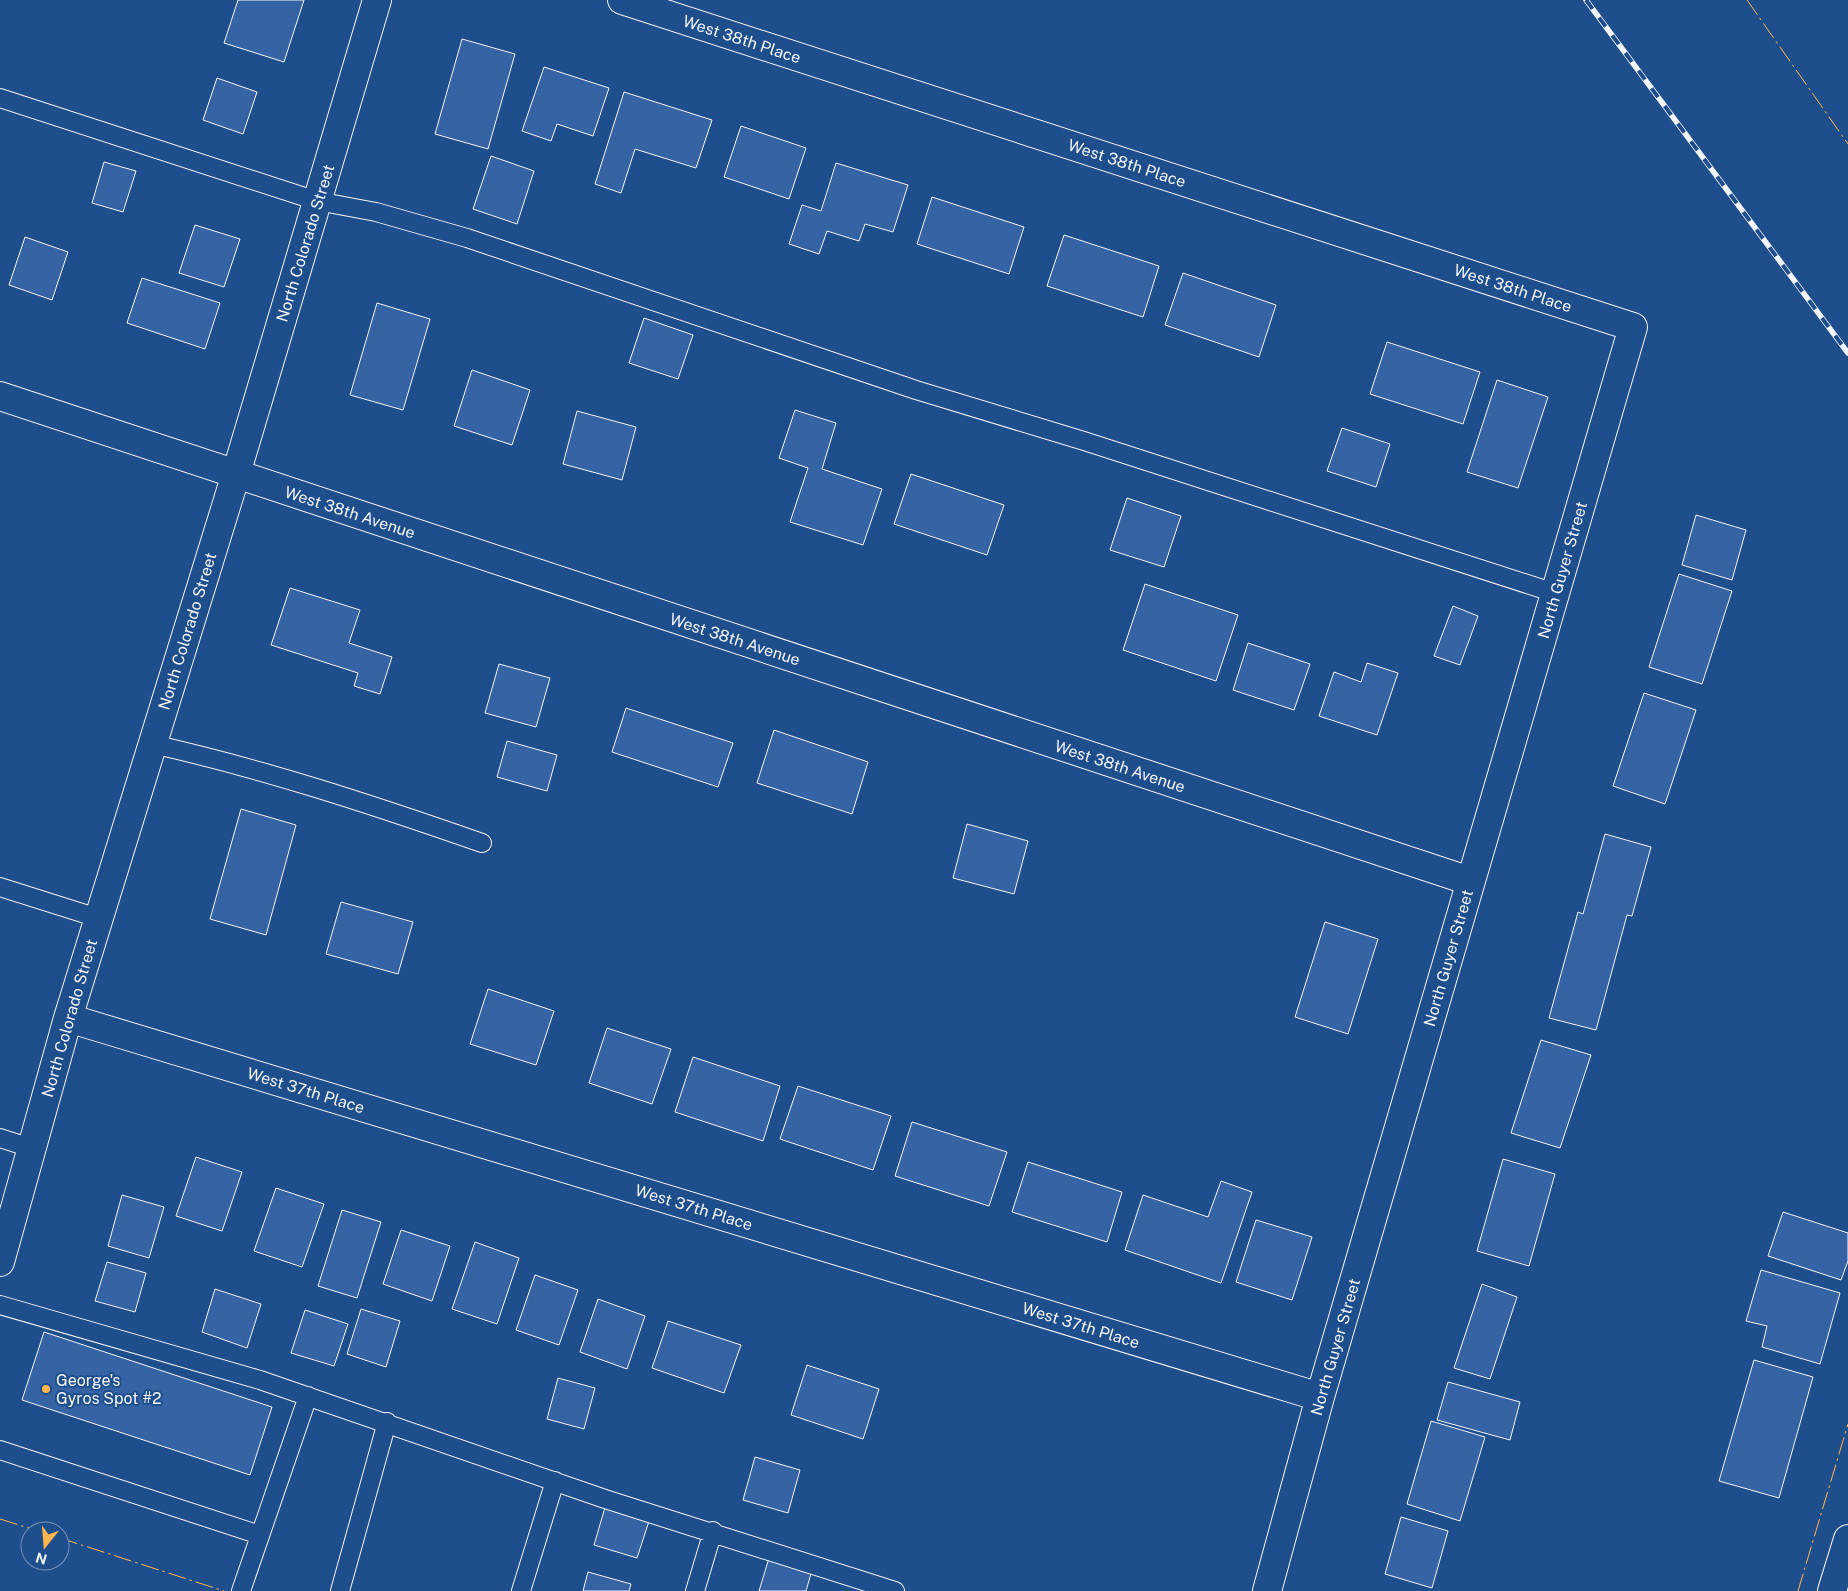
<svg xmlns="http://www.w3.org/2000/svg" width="1848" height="1591" viewBox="0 0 1848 1591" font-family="'Public Sans',sans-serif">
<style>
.building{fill:#3563a3;stroke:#f2f6ff}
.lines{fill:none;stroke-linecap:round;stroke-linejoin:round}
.lane-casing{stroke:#f2f6ff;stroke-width:20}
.street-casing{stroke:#f2f6ff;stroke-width:30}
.lane{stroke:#1f4e8c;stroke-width:18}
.street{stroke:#1f4e8c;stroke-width:28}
.rail-casing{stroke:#f2f6ff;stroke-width:5.5}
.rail{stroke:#1f4e8c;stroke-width:4;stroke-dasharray:11;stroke-linecap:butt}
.power{stroke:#ffb74d;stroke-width:1;stroke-dasharray:18 4 2.5 4;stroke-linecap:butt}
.poi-dot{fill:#ffb74d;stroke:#1f4e8c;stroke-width:2}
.labels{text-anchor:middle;stroke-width:4;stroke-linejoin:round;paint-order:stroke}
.street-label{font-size:16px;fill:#f2f6ff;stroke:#1f4e8c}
.poi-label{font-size:16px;fill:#f2f6ff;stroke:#1f4e8c;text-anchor:start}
</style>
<rect width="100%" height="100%" fill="#1f4e8c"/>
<!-- building -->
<path class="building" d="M238 0H304L284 62 224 43Z
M462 39 515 54 488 149 435 134Z
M544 67 609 88 593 136 557 124 551 141 522 131Z
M217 78 257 92 243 134 203 120Z
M624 92 712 120 696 168 635 149 621 193 595 184Z
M741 126 806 148 789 199 724 177Z
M491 156 534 171 517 224 473 209Z
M104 162 136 171 123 212 92 203Z
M836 163 908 185 893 232 865 224 859 241 827 231 819 254 789 244 802 205 821 211Z
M932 197 1024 227 1009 274 917 244Z
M195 225 240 239 224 287 179 273Z
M1064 235 1159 266 1143 317 1047 286Z
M25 237 68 252 52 300 9 285Z
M1183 273 1276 305 1259 357 1165 325Z
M142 278 220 303 205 349 127 323Z
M377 303 430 319 403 410 350 395Z
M644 318 693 335 678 379 629 363Z
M1387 342 1480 372 1463 424 1370 394Z
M472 370 530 390 512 445 454 426Z
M1497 380 1548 397 1518 488 1467 472Z
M795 410 836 423 822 469 882 489 863 545 790 522 808 468 779 458Z
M577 411 636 427 622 480 563 464Z
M1342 428 1390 444 1376 487 1327 471Z
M911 474 1004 505 987 555 894 524Z
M1127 498 1181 516 1164 567 1110 550Z
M1696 515 1746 530 1732 580 1682 565Z
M1679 574 1732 591 1702 684 1649 667Z
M1145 584 1238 615 1216 681 1123 650Z
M290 588 360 610 349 643 392 657 380 694 354 686 358 673 271 645Z
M1453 606 1478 616 1460 665 1434 656Z
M1248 643 1310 664 1294 710 1233 690Z
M1367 663 1398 673 1377 735 1319 716 1334 672 1361 682Z
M499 664 550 678 536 727 485 713Z
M1644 693 1696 710 1665 804 1613 786Z
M626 708 733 743 718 787 612 752Z
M774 730 868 762 852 814 757 783Z
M507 741 557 755 547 791 497 777Z
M241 809 296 825 266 935 210 919Z
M967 824 1028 841 1014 894 953 878Z
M1605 834 1651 847 1632 916 1627 915 1596 1030 1549 1018 1578 912 1583 914Z
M341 902 413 922 398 974 326 954Z
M1325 922 1378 939 1348 1034 1295 1017Z
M488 989 554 1011 536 1065 470 1044Z
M607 1028 671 1049 652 1104 589 1083Z
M1541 1040 1591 1055 1560 1148 1511 1133Z
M693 1057 780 1086 763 1141 675 1112Z
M798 1086 891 1116 873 1170 780 1139Z
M912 1122 1007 1152 989 1206 895 1176Z
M196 1157 242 1172 222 1231 176 1216Z
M1503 1159 1555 1174 1529 1266 1477 1251Z
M1028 1162 1122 1192 1107 1242 1012 1212Z
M1221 1181 1252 1192 1221 1283 1125 1250 1143 1195 1208 1217Z
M276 1188 324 1204 302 1267 254 1251Z
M122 1195 164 1207 149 1258 108 1246Z
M342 1210 381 1222 357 1298 318 1286Z
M1783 1212 1848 1233V1261L1841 1280 1768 1256Z
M1256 1220 1312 1237 1292 1300 1236 1282Z
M401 1230 450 1246 432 1301 383 1284Z
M475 1242 519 1258 497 1324 452 1309Z
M107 1262 146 1273 135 1312 95 1301Z
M1761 1270 1840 1293 1820 1364 1762 1347 1767 1326 1746 1321Z
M535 1275 578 1290 559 1345 516 1330Z
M1482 1284 1517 1297 1490 1379 1454 1368Z
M215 1289 261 1304 247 1348 202 1332Z
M598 1299 645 1316 627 1369 580 1352Z
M361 1309 400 1321 386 1367 347 1354Z
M305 1310 348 1324 334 1366 291 1353Z
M668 1321 741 1345 724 1393 652 1368Z
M44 1332 272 1407 250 1475 22 1400Z
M1754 1360 1813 1377 1779 1498 1719 1481Z
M807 1365 879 1389 863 1439 791 1415Z
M558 1378 595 1388 584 1429 547 1419Z
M1448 1382 1520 1402 1510 1440 1437 1420Z
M1431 1421 1485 1437 1460 1521 1407 1504Z
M755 1457 800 1470 788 1513 743 1500Z
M606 1504 650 1518 637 1558 594 1545Z
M1401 1517 1448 1531 1432 1588 1385 1574Z
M769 1558 812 1570 806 1591H759Z
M588 1572 631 1584 629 1591H583Z"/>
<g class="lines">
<defs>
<path id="lane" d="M0 98 317 201 376 212 467 238 916 390 1084 441 1555 593
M152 744C264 769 373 805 482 843
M0 887 98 918
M0 1138 31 1148
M0 1305 260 1380 605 1499 895 1591
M0 1450 260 1535
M241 1591 308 1396
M340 1591 387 1422
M521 1591 555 1481
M695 1591 713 1531"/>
<path id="street" d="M622 0 1633 327 1320 1397 1267 1591
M0 396 1470 881
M68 1018 1320 1397
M0 1262 68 1018 236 474 377 0
M1832 1591 1848 1539"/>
</defs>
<!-- lane casing -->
<use href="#lane" class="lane-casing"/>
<!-- street casing -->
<use href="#street" class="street-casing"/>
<!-- lane -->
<use href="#lane" class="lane"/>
<!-- street -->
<use href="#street" class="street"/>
<defs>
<path id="rail" d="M1586 0 1848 353"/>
</defs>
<!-- rail casing -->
<use href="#rail" class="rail-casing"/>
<!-- rail -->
<use href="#rail" class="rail"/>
<!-- power -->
<path class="power" d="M1747 0 1848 144
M0 1519 38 1531
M60 1538 224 1591
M1798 1591 1848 1424"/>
</g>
<!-- markers -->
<circle class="poi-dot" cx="46" cy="1389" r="5"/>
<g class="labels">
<!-- street labels -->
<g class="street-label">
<text transform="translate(742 39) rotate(18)" y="6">West 38th Place</text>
<text transform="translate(1127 163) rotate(18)" y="6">West 38th Place</text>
<text transform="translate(305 243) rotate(-73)" y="6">North Colorado Street</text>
<text transform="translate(1513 288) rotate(18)" y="6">West 38th Place</text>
<text transform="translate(350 512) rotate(18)" y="6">West 38th Avenue</text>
<text transform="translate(1562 570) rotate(-74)" y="6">North Guyer Street</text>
<text transform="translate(187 631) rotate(-73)" y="6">North Colorado Street</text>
<text transform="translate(735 639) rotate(18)" y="6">West 38th Avenue</text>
<text transform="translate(1120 766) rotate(18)" y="6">West 38th Avenue</text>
<text transform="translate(1448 958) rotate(-74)" y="6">North Guyer Street</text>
<text transform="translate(69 1018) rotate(-74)" y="6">North Colorado Street</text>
<text transform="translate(306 1090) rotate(17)" y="6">West 37th Place</text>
<text transform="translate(694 1207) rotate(17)" y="6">West 37th Place</text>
<text transform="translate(1081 1325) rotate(17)" y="6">West 37th Place</text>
<text transform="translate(1335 1347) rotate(-74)" y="6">North Guyer Street</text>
</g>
<!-- poi labels -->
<g class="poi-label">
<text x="56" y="1386">George's<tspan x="56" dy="18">Gyros Spot #2</tspan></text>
</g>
</g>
<!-- north arrow -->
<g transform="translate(45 1546) rotate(197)"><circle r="24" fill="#1f4e8c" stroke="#7391ba"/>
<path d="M0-4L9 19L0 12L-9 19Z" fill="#ffb74d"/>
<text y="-8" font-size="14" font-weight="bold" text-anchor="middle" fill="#f2f6ff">N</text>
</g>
</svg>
